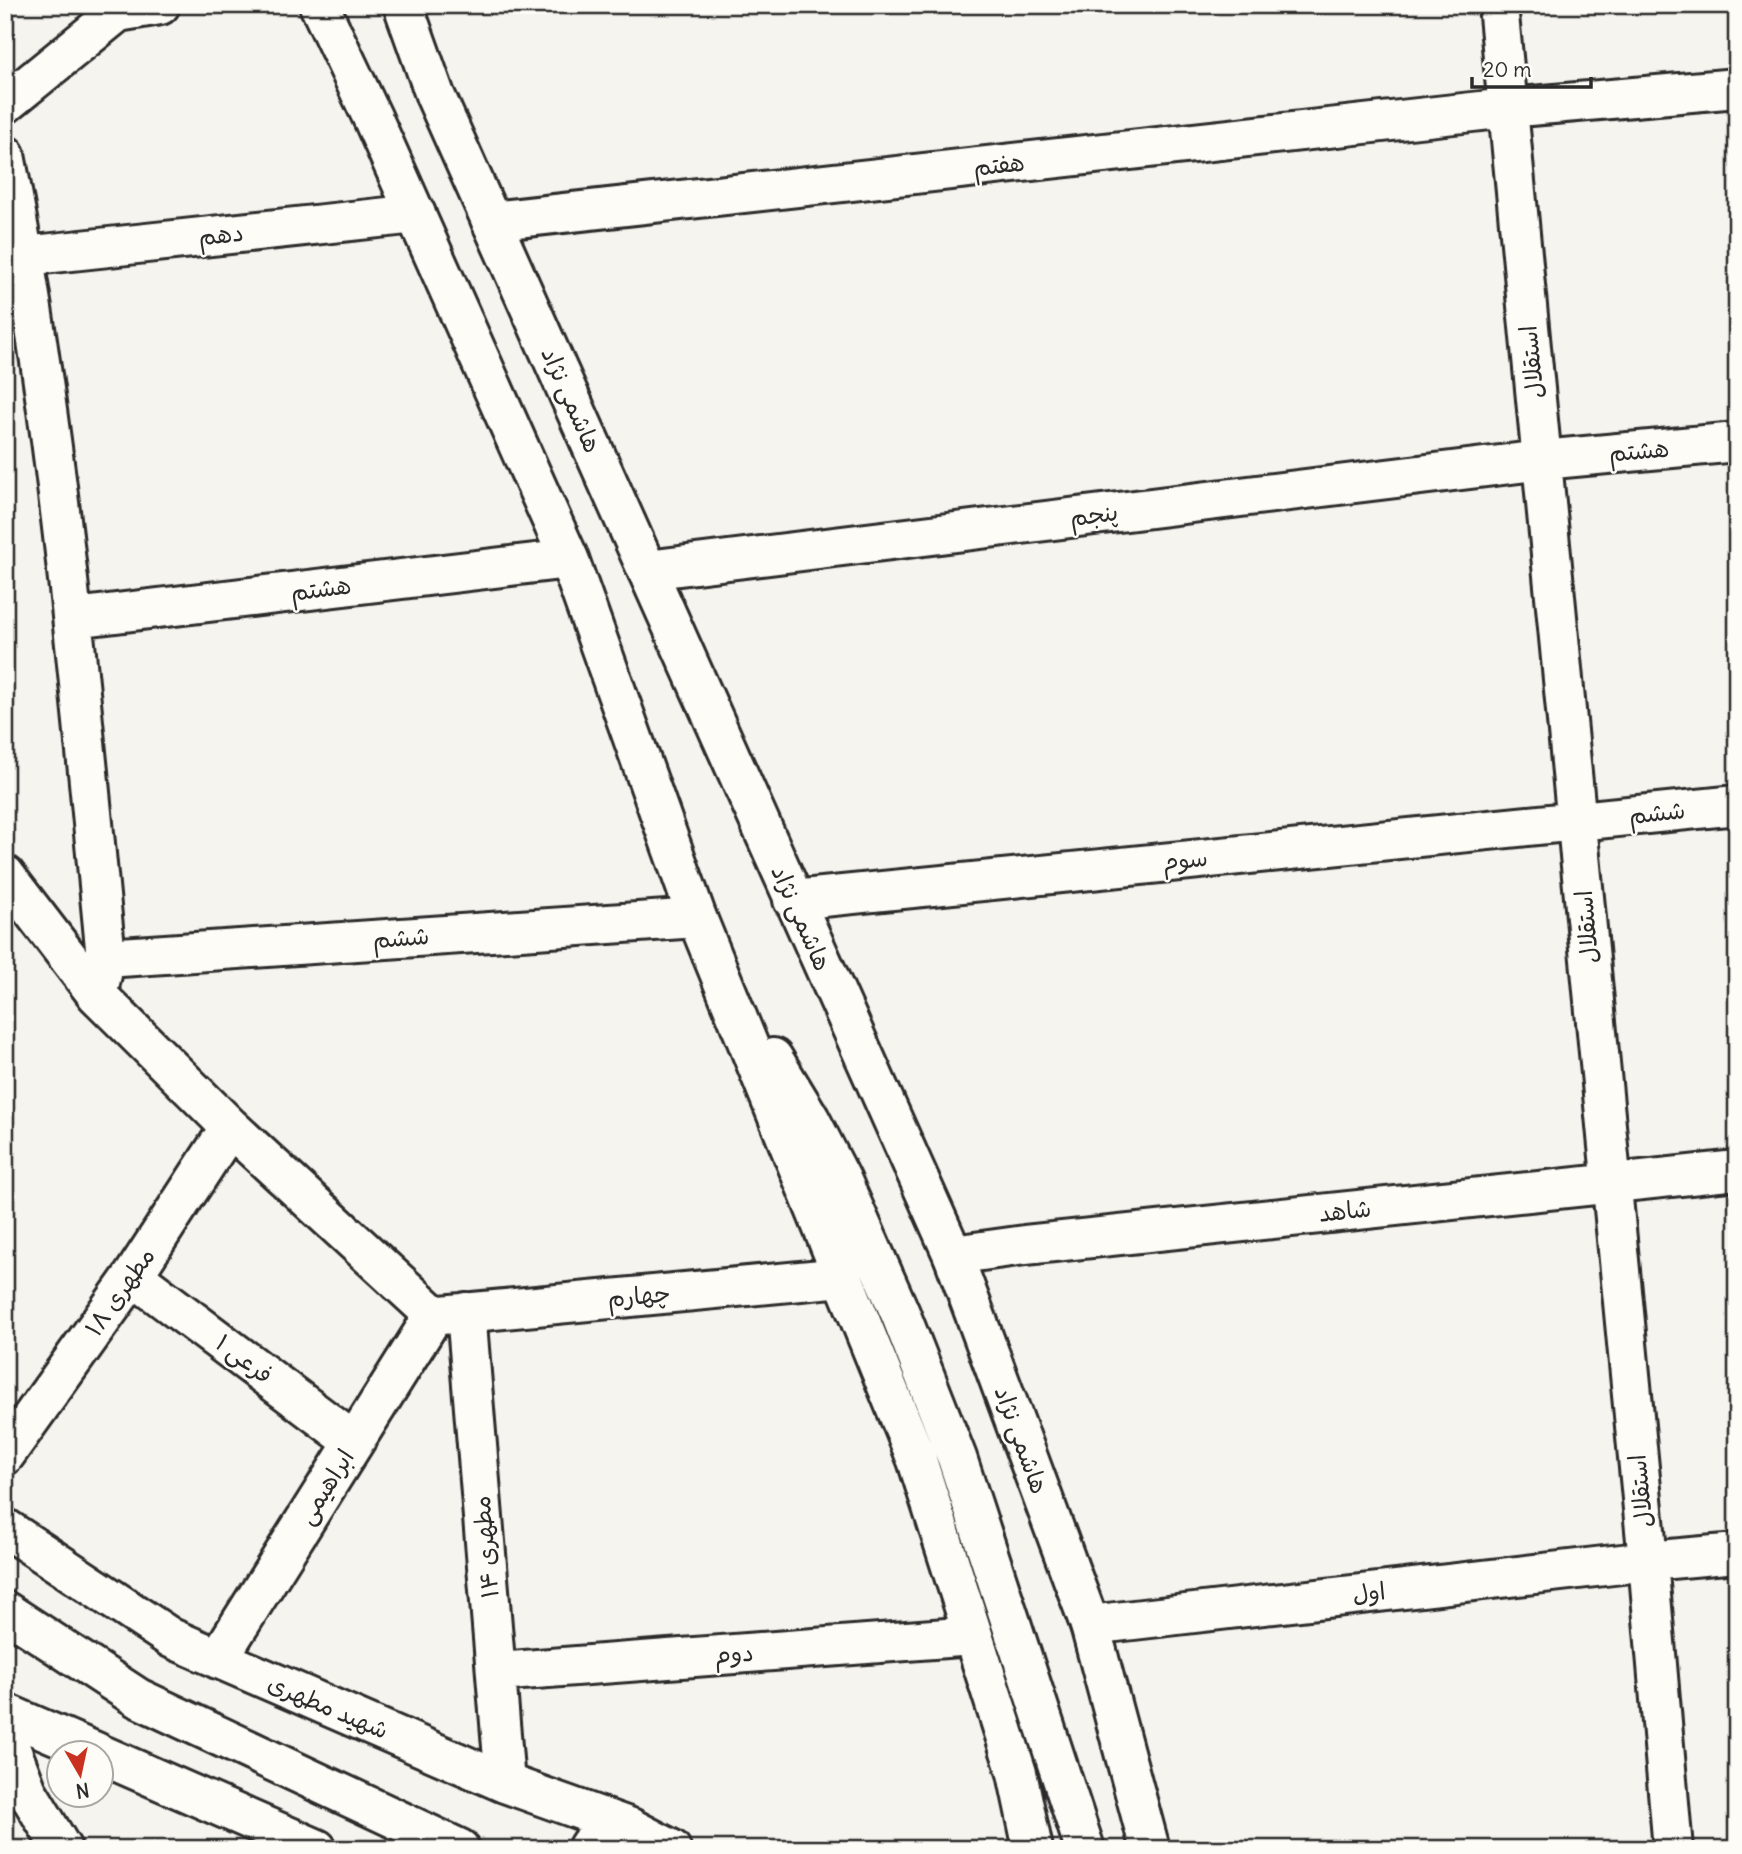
<svg xmlns="http://www.w3.org/2000/svg" width="1742" height="1854" viewBox="0 0 1742 1854" font-family="Delius,'Playpen Sans Arabic',sans-serif">
<style>
.lines{fill:none;stroke-linecap:round;stroke-linejoin:round}
.minor-casing{stroke:#2b2b2b;stroke-width:44}
.major-casing{stroke:#2b2b2b;stroke-width:44}
.minor{stroke:#fdfcf7;stroke-width:38}
.major{stroke:#fdfcf7;stroke-width:38}
.labels{text-anchor:middle;stroke-width:5;stroke-linejoin:round;paint-order:stroke}
.street-label{font-size:24px;fill:#2b2b2b;stroke:#fdfcf7}
</style>
<rect width="100%" height="100%" fill="#f5f4ef"/>
<filter id="ink" filterUnits="userSpaceOnUse"><feTurbulence type="fractalNoise" baseFrequency=".0143" numOctaves="2"/><feDisplacementMap in="SourceGraphic" scale="14" xChannelSelector="R" yChannelSelector="G"/><feConvolveMatrix kernelMatrix="1 2 1 2 8 2 1 2 1" color-interpolation-filters="sRGB"/></filter>
<g filter="url(#ink)">
<g class="lines">
<defs>
<path id="minor" d="M1498 5 1648 1561 1673 1849
M118 12 160 5
M5 104 118 12 121 5
M5 155C57 420 80 689 106 958L97 995 230 1127 434 1315
M491 221 1508 108 1737 88
M25 256 416 214
M647 570 1542 460 1737 442
M74 618 569 559
M5 875 97 995
M793 900 1737 805
M106 958 697 918
M953 1255 1025 1245 1737 1170
M133 1276 354 1442
M466 1312 505 1783
M441 1315 843 1277
M5 1455 133 1276 230 1127
M5 1528 171 1638 505 1783 631 1828 671 1849
M5 1611 138 1698 460 1849
M1090 1625 1648 1561 1737 1553
M218 1659 434 1315
M496 1672 973 1636
M5 1713 96 1752
M5 1734 27 1791 62 1849
M102 1755 317 1849
M587 1849C594 1833 616 1831 631 1828"/>
<path id="major" d="M319 5 373 119 569 559 697 918 917 1460 1017 1773 1033 1849
M403 5 435 95 953 1255 1090 1625 1150 1849
M773 1058 810 1119 841 1179 900 1313 957 1458 1085 1849"/>
</defs>
<!-- minor casing -->
<use href="#minor" class="minor-casing"/>
<!-- major casing -->
<use href="#major" class="major-casing"/>
<!-- minor -->
<use href="#minor" class="minor"/>
<!-- major -->
<use href="#major" class="major"/>
</g>
</g>
<g class="labels">
<!-- street labels -->
<g class="street-label">
<text transform="translate(999 165) rotate(-6)" y="8">هفتم</text>
<text transform="translate(221 235) rotate(-6)" y="8">دهم</text>
<text transform="translate(1532 362) rotate(-96)" y="8">استقلال</text>
<text transform="translate(571 400) rotate(66)" y="8">هاشمی نژاد</text>
<text transform="translate(1639 451) rotate(-5)" y="8">هشتم</text>
<text transform="translate(1094 515) rotate(-7)" y="8">پنجم</text>
<text transform="translate(321 589) rotate(-7)" y="8">هشتم</text>
<text transform="translate(1657 813) rotate(-6)" y="8">ششم</text>
<text transform="translate(1185 860) rotate(-6)" y="8">سوم</text>
<text transform="translate(801 918) rotate(66)" y="8">هاشمی نژاد</text>
<text transform="translate(1587 927) rotate(-95)" y="8">استقلال</text>
<text transform="translate(401 938) rotate(-4)" y="8">ششم</text>
<text transform="translate(1345 1211) rotate(-6)" y="8">شاهد</text>
<text transform="translate(120 1292) rotate(-55)" y="8">مطهری ۱۸</text>
<text transform="translate(639 1296) rotate(-5)" y="8">چهارم</text>
<text transform="translate(244 1359) rotate(37)" y="8">فرعی ۱</text>
<text transform="translate(1021 1440) rotate(70)" y="8">هاشمی نژاد</text>
<text transform="translate(326 1487) rotate(-58)" y="8">ابراهیمی</text>
<text transform="translate(1641 1491) rotate(-96)" y="8">استقلال</text>
<text transform="translate(486 1547) rotate(-95)" y="8">مطهری ۱۴</text>
<text transform="translate(1369 1593) rotate(-7)" y="8">اول</text>
<text transform="translate(734 1654) rotate(-4)" y="8">دوم</text>
<text transform="translate(328 1707) rotate(23)" y="8">شهید مطهری</text>
</g>
</g>
<!-- margin -->
<rect width="1742" height="1854" fill="none" stroke="#fdfcf7" stroke-width="28"/>
<rect x="14" y="14" width="1714" height="1826" fill="none" stroke="#2b2b2b" stroke-width="2.5" filter="url(#ink)"/>
<!-- north arrow -->
<g transform="translate(80 1774) rotate(171)"><circle r="33" fill="#fdfcf7" stroke="#a9a8a5" stroke-width="2"/>
<path d="M0-5L12 26L0 18L-12 26Z" fill="#c8321e"/>
<text y="-10" font-size="19" font-weight="bold" text-anchor="middle" fill="#2b2b2b">N</text>
</g>
<!-- scale -->
<path d="M1472 77v10h119v-10" fill="none" stroke="#2b2b2b" stroke-width="3.5"/>
<text x="1483" y="77" font-size="21" fill="#2b2b2b" stroke="#fdfcf7" stroke-width="5" paint-order="stroke">20 m</text>
</svg>
